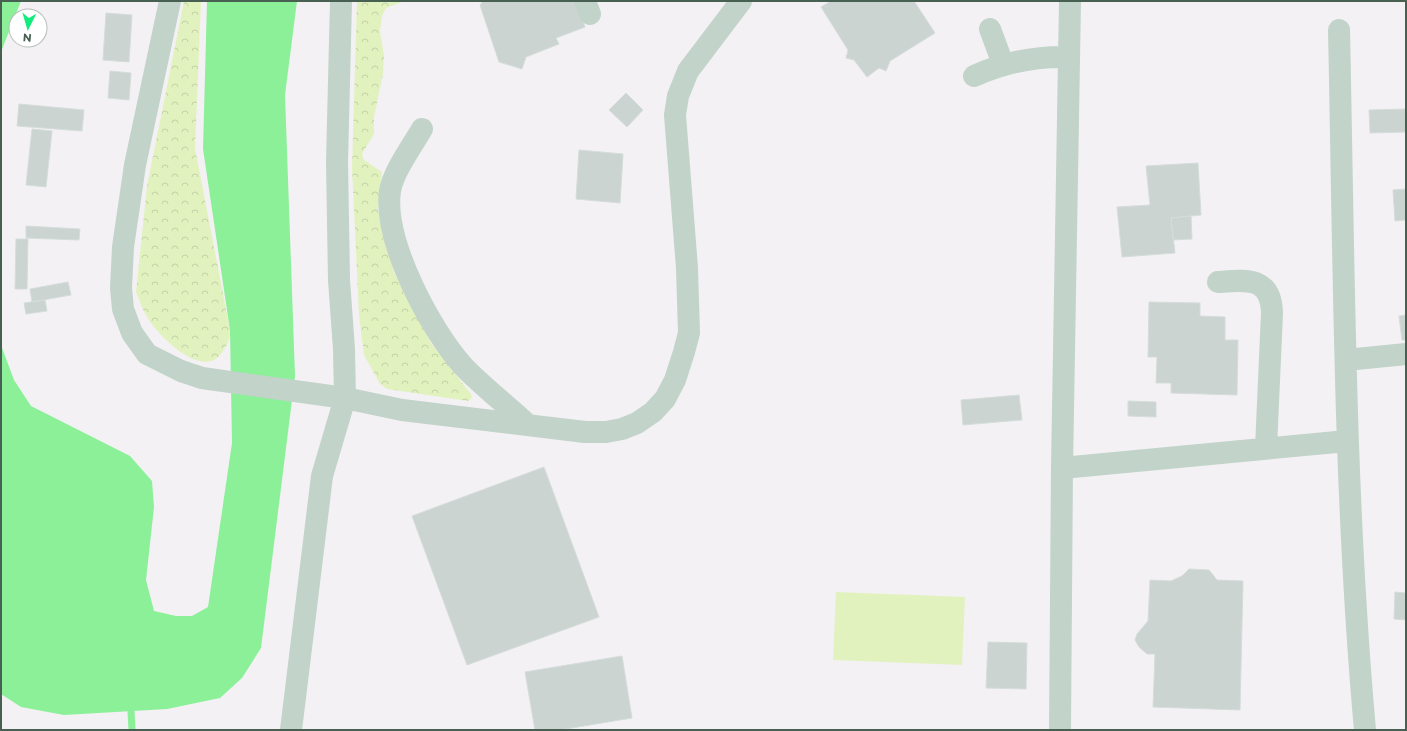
<svg xmlns="http://www.w3.org/2000/svg" width="1407" height="731" viewBox="0 0 1407 731" font-family="Montserrat,sans-serif">
<style>
.forest{fill:url(#forest-crowns)}
.garden{fill:#e2f2bf}
.water{fill:#8bf098}
.lines{fill:none;stroke-linecap:round;stroke-linejoin:round}
.stream{stroke:#8bf098;stroke-width:7}
.building{fill:#cbd4d0;stroke:#d5ddda}
.minor{stroke:#c2d3c9;stroke-width:22}
</style>
<defs>
<pattern id="forest-crowns" width="20" height="18" patternUnits="userSpaceOnUse"><rect width="20" height="18" fill="#e2f2bf"/><path d="M2 6a3 3 0 1 1 6 0M12 15a3 3 0 1 1 6 0" fill="none" stroke="#c3d2a6"/></pattern>
</defs>
<rect width="100%" height="100%" fill="#f3f1f4"/>
<!-- forest -->
<path class="forest" d="M184 1H201L195 148 230 330C230 341 227 346 220 355 201 378 160 337 149 320 143 311 140 302 136 292L147 186Z
M357 1H405L386 8 382 16 380 31 384 56 383 74 374 117V134L362 154 364 160 382 172 378 210 386 245 394 272 431 343 471 394 472 398 468 401 387 389 380 384 364 355 359 315 352 168Z"/>
<!-- garden -->
<path class="garden" d="M836 592 965 597 962 665 833 660Z"/>
<!-- water -->
<path class="water" d="M1 1H21L1 52Z
M207 1H297L285 95 295 376 261 648 242 678 220 698 167 709 64 715 21 707 1 694V345L14 380 31 406 130 456 152 481 154 507 146 580 154 611 176 616H192L208 607 232 443 230 330 203 149Z"/>
<g class="lines">
<!-- stream -->
<path class="stream" d="M131 711 132 730"/>
</g>
<!-- building -->
<path class="building" d="M483 1H575L585 27 556 38 559 44 526 57 522 69 499 62 480 5Z
M831 1H914L935 33 890 61 886 71 879 68 867 77 854 60 846 58 848 50 821 7Z
M106 13 132 15 129 62 103 60Z
M110 71 131 73 129 100 108 98Z
M626 93 643 110 627 127 609 110Z
M19 104 84 110 82 131 17 126Z
M1406 109V132L1370 133 1369 110Z
M32 129 52 131 46 187 26 185Z
M579 150 623 154 620 203 576 199Z
M1198 163 1201 215 1171 218 1175 253 1122 257 1117 207 1150 205 1146 166Z
M1406 189V220L1395 221 1393 190Z
M1191 216 1192 239 1173 240 1171 218Z
M26 226 80 229 79 240 26 238Z
M16 239H28L27 289H15Z
M68 282 71 295 32 302 30 289Z
M45 300 47 311 26 314 24 303Z
M1149 302 1200 303V316L1225 317V340H1238L1237 395 1171 393V383H1156L1157 357H1148Z
M1406 315V340H1402L1399 316Z
M1019 395 1022 420 963 425 961 400Z
M1128 401 1156 402V417L1128 416Z
M544 467 599 617 467 665 412 516Z
M1189 569 1209 570 1217 580 1243 581 1240 710 1153 707 1155 654H1147L1139 647 1135 640 1137 634 1148 621 1150 580 1171 581 1182 576Z
M1395 592 1406 593V620L1394 619Z
M988 642 1027 643 1026 689 986 688Z
M622 656 632 718 560 730H535L525 672Z"/>
<g class="lines">
<!-- minor -->
<path class="minor" d="M170 1 135 165 123 247 121 288 123 309 132 333 147 354 181 371 202 378 345 398 344 349 339 280 337 162 341 1
M585 1 590 14
M990 29 1003 64
M1339 30C1344 263 1344 497 1365 730
M974 76C1005 62 1035 56 1069 57
M422 129C412 146 393 172 390 191 383 241 430 329 463 366 483 387 507 405 528 425
M1218 282C1246 280 1271 276 1272 313L1266 448
M1346 360 1406 354
M1062 468 1347 441
M291 730 322 476 345 398 402 410 585 432H606L622 429 637 423 653 412 665 399 675 380 684 352 689 333 687 268 675 115 678 96 688 71 741 1
M1060 730 1062 468 1070 1"/>
</g>
<!-- border -->
<rect width="1407" height="731" fill="none" stroke="#486051" stroke-width="4"/>
<!-- north arrow -->
<g transform="translate(28 28) rotate(185)"><circle r="19" fill="#ffffff" stroke="#b6bfb9"/>
<path d="M0-3L7 15L0 10L-7 15Z" fill="#12ec7c"/>
<text y="-6" font-size="11" font-weight="bold" text-anchor="middle" fill="#486051">N</text>
</g>
</svg>
